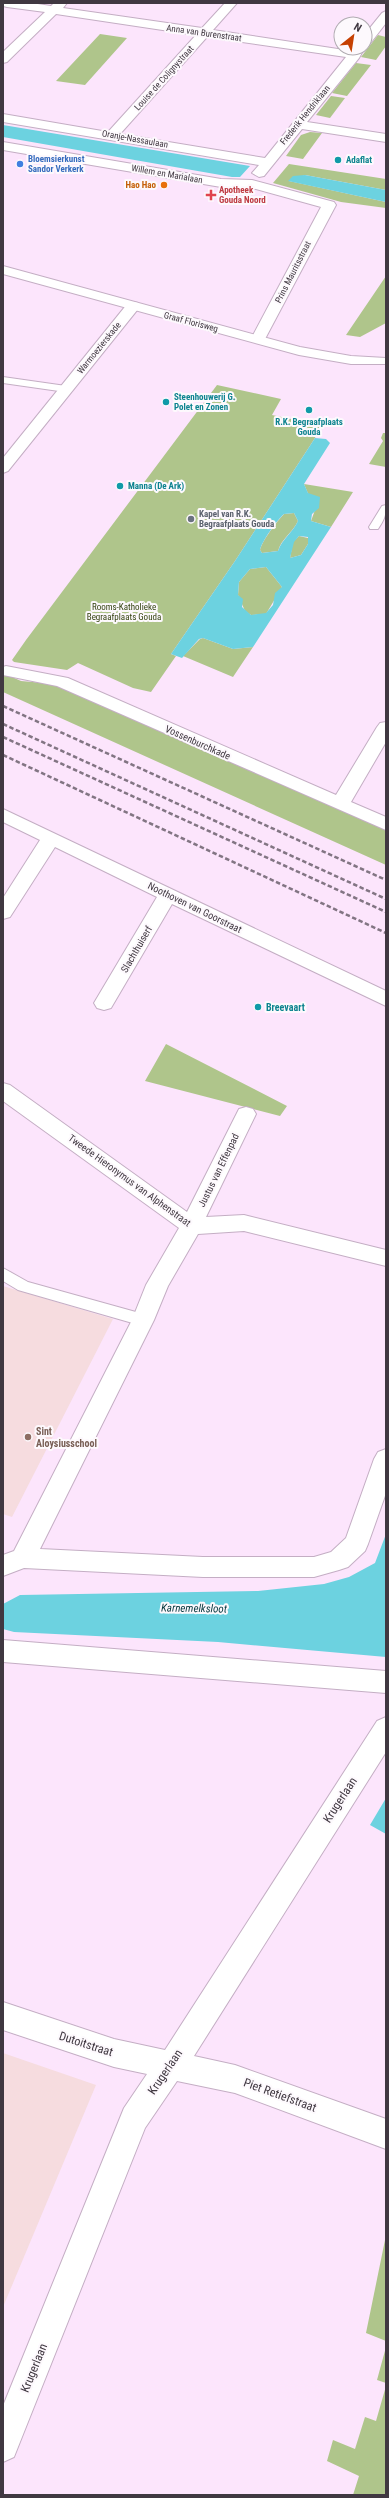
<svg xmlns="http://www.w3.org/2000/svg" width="389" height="2498" viewBox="0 0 389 2498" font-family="'Roboto Condensed',sans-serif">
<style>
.education{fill:#f6dcdf}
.green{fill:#afc58b}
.water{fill:#6cd2e0;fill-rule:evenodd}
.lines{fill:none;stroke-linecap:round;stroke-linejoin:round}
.lane-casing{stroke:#c4aec4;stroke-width:2}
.street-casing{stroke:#c4aec4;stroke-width:2}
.secondary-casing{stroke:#c4aec4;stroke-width:2}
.lane{fill:#fff;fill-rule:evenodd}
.street{fill:#fff;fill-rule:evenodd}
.secondary{fill:#fff;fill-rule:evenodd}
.rail{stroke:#827583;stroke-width:2.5;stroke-dasharray:4.5 2.5;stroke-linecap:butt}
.culture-dot{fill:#0f9aa8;stroke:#fdf9fd;stroke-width:1.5}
.shop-dot{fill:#3f7fe0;stroke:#fdf9fd;stroke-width:1.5}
.food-dot{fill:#e8710a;stroke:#fdf9fd;stroke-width:1.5}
.health-dot{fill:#e0444e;stroke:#fdf9fd;stroke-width:1.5}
.worship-dot{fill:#6b7280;stroke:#fdf9fd;stroke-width:1.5}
.education-dot{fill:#8d6e63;stroke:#fdf9fd;stroke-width:1.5}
.labels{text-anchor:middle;stroke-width:4;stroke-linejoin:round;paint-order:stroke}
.far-street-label{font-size:9px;fill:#403841;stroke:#fdf9fd}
.far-shop-label{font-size:9px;font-weight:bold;fill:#366cbe;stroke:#fdf9fd;text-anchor:start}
.far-culture-label{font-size:9px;font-weight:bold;fill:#0d838f;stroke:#fdf9fd;text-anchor:start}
.far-food-label{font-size:9px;font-weight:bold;fill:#c56008;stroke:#fdf9fd;text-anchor:end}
.far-health-label{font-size:9px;font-weight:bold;fill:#be3a42;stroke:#fdf9fd;text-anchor:start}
.far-worship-label{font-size:9px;font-weight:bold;fill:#5b616d;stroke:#fdf9fd;text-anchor:start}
.far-park-label{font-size:9px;fill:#31400d;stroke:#fdf9fd}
.street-label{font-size:10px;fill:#403841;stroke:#fdf9fd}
.culture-label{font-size:10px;font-weight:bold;fill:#0d838f;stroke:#fdf9fd;text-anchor:start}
.education-label{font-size:10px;font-weight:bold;fill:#785e54;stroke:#fdf9fd;text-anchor:start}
.water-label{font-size:11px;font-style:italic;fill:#03363c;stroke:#fdf9fd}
.near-street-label{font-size:12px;fill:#403841;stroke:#fdf9fd}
</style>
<rect width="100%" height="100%" fill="#fce5fc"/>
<!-- education -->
<path class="education" d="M3 1286 113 1319 12 1517 3 1514Z
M3 2053 96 2085 3 2307Z"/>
<!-- green -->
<path class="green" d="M100 34 127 38 85 85 56 81Z
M378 35 386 37V46L376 60 361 57Z
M356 63 371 65 347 96 332 93Z
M331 96 345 98 330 118 316 115Z
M310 132 322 133 303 159 286 156 301 135Z
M289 164 386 179V190L305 175 289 181 386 202V208L341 202 273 183Z
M386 276V323L360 337 346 335Z
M217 385 281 399 272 415 320 425 315 438 235 561 171 654 176 656 151 692 133 688 78 663 67 670 14 662 12 660 26 640Z
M383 433H386V467L369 464 383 441 381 438Z
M304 484 353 492 331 527 311 521 315 510Z
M294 513 298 521C293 532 281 539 278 551L262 553 260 550C262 541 277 521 284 514Z
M299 536 308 538V544L301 555 290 558 293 542Z
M266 567 282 587 266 614 251 615 245 611 238 595 239 582 250 569Z
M203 638 233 649 253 647 233 677 183 656 200 639Z
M3 673 21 681 55 684 386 829V865L3 692Z
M166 1044 287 1106 280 1116 145 1081Z
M385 2240 386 2241V2341L366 2333Z
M386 2347V2383L377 2380Z
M386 2386V2495H353L359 2476 327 2461 333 2440 355 2449 365 2417 376 2421Z"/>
<!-- water -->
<path class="water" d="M3 125 250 166 240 177H232L3 137Z
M305 175 386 190V202L288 181 293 176Z
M315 438 326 439 330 443 304 484 308 493 320 497 319 508 312 514 311 521 331 527 253 647 233 649 203 638 199 639 182 658 171 654 235 561ZM294 513 298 521C293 532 282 539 278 551L262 553 260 550C262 541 277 520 284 514ZM299 536 308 537V544L301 555 290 558 294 542ZM266 567 282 587 275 593 273 605 266 613 251 615 242 607 243 599 238 595 239 582 250 569Z
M386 1534V1657L218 1642 14 1632 3 1629V1604L20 1595 258 1591 324 1584 349 1577 375 1563Z
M386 1798V1834L370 1825Z"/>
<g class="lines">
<defs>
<path id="lane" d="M3 377 66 386 71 389 66 392 3 383Z
M386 505C386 516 384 520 378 529H370L369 527 382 506Z
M3 1268 28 1282 143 1314 148 1316 151 1320 148 1324 143 1326 18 1290 3 1281Z"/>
<path id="street" d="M3 3H31L51 6 54 3H67L63 8 202 28 225 3H237L213 30 351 51 354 48 365 47 359 58 307 122 386 134V142L302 129 264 176 259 177 252 173 259 165 3 122V114L108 132 196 35 56 14 7 62 3 63V52L45 12 7 7 3 6ZM207 37 346 57 265 158 120 134Z
M386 11V23L369 45 365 46V34L382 13Z
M3 142 221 179 252 180 334 202 336 205 265 339 258 343 251 339 321 207 252 188 221 187 3 150Z
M133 302 138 303 140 306 138 309 8 471 3 473V458L128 303Z
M6 666 68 678 336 795 377 727 380 723 386 722V742L351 802 386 817V830L57 686 3 675V667Z
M3 809 386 991V1006L172 904 111 1008 104 1010 97 1008 94 1003 157 897 55 847 10 917 3 919V898L40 840 3 822Z
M3 1083 10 1085 187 1212 239 1109 246 1107 253 1109 256 1114 206 1217 244 1215 386 1250V1266L244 1231 198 1234 168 1286 154 1320 40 1549 203 1557H314L331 1552 346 1538 374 1459 378 1452 386 1449V1493L368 1544 365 1551 348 1567 339 1570 314 1577H203L24 1568 3 1576V1555L14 1551 132 1320 146 1285 179 1228 3 1101Z
M3 1640 386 1671V1693L3 1662Z
M386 1717V1752L194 2056 235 2065 386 2119V2149L235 2093 177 2081 145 2128 14 2457 3 2462V2406L124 2108 147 2074 114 2067 3 2030V2002L114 2039 165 2050 377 1721Z"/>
<path id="secondary" d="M3 266 300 347 351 356 386 358V364H351L299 355 3 274Z"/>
</defs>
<!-- lane casing -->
<use href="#lane" class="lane-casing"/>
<!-- street casing -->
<use href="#street" class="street-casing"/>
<!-- secondary casing -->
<use href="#secondary" class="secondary-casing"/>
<!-- lane -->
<use href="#lane" class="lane"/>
<!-- street -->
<use href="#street" class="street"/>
<!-- secondary -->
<use href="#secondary" class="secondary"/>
<!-- rail -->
<path class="rail" d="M3 706 386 880
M3 724 386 899
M3 737 386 912
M3 755 386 933"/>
</g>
<!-- markers -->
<g class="culture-dot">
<circle cx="338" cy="160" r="4"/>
<circle cx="166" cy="402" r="4"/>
<circle cx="309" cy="410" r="4"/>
<circle cx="120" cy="486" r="4"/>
<circle cx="258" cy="1007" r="4"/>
</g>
<circle class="shop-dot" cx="20" cy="164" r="4"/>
<circle class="food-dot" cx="164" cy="185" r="4"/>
<path class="health-dot" d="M209 189h4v4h4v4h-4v4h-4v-4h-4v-4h4z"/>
<circle class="worship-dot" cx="191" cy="519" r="4"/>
<circle class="education-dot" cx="28" cy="1437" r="4"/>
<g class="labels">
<!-- far-street labels -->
<g class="far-street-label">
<text transform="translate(204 33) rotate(8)" y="3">Anna van Burenstraat</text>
<text transform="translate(164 78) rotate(-48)" y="3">Louise de Colignystraat</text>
<text transform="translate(305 115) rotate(-51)" y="3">Frederik Hendriklaan</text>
<text transform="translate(135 139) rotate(10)" y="3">Oranje-Nassaulaan</text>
<text transform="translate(167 174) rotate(10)" y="3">Willem en Marialaan</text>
<text transform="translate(293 272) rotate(-63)" y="3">Prins Mauritsstraat</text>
<text transform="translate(191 322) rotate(15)" y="3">Graaf Florisweg</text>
<text transform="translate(99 348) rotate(-51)" y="3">Warmoezierskade</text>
</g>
<!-- far-shop labels -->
<g class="far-shop-label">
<text x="28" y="162">Bloemsierkunst<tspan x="28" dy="10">Sandor Verkerk</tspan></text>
</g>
<!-- far-culture labels -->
<g class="far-culture-label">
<text x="346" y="163">Adaflat</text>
<text x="174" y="400">Steenhouwerij G.<tspan x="174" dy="10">Polet en Zonen</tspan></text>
<text x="309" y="425" text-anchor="middle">R.K. Begraafplaats<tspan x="309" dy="10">Gouda</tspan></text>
<text x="128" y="489">Manna (De Ark)</text>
</g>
<!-- far-food labels -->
<g class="far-food-label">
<text x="156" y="188">Hao Hao</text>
</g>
<!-- far-health labels -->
<g class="far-health-label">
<text x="219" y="193">Apotheek<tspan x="219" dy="10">Gouda Noord</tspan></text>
</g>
<!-- far-worship labels -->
<g class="far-worship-label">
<text x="199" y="517">Kapel van R.K.<tspan x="199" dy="10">Begraafplaats Gouda</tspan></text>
</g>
<!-- far-park labels -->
<g class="far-park-label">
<text x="124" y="610">Rooms-Katholieke<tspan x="124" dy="10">Begraafplaats Gouda</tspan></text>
</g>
<!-- street labels -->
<g class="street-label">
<text transform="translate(198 742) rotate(24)" y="4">Vossenburchkade</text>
<text transform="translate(195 907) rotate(26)" y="4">Noothoven van Goorstraat</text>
<text transform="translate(136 949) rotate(-60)" y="4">Slachthuiserf</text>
<text transform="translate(218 1170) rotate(-64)" y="4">Justus van Effenpad</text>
<text transform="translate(130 1180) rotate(36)" y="4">Tweede Hieronymus van Alphenstraat</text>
</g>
<!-- culture labels -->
<g class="culture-label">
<text x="266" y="1011">Breevaart</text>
</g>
<!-- education labels -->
<g class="education-label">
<text x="36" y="1435">Sint<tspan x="36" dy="12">Aloysiusschool</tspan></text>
</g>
<!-- water labels -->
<g class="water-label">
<text transform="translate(194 1608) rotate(1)" y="4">Karnemelksloot</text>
</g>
<!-- near-street labels -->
<g class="near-street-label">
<text transform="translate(340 1800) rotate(-57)" y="4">Krugerlaan</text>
<text transform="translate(86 2044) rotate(18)" y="4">Dutoitstraat</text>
<text transform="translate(165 2072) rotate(-56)" y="4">Krugerlaan</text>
<text transform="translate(280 2095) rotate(20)" y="4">Piet Retiefstraat</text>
<text transform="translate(34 2368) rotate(-68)" y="4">Krugerlaan</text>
</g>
</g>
<!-- border -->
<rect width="389" height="2498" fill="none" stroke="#403841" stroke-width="8"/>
<!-- north arrow -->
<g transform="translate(353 36) rotate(30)"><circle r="19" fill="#fdf9fd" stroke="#b1acb2"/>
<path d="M0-3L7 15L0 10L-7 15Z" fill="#c64002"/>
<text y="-6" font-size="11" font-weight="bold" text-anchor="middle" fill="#403841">N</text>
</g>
</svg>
